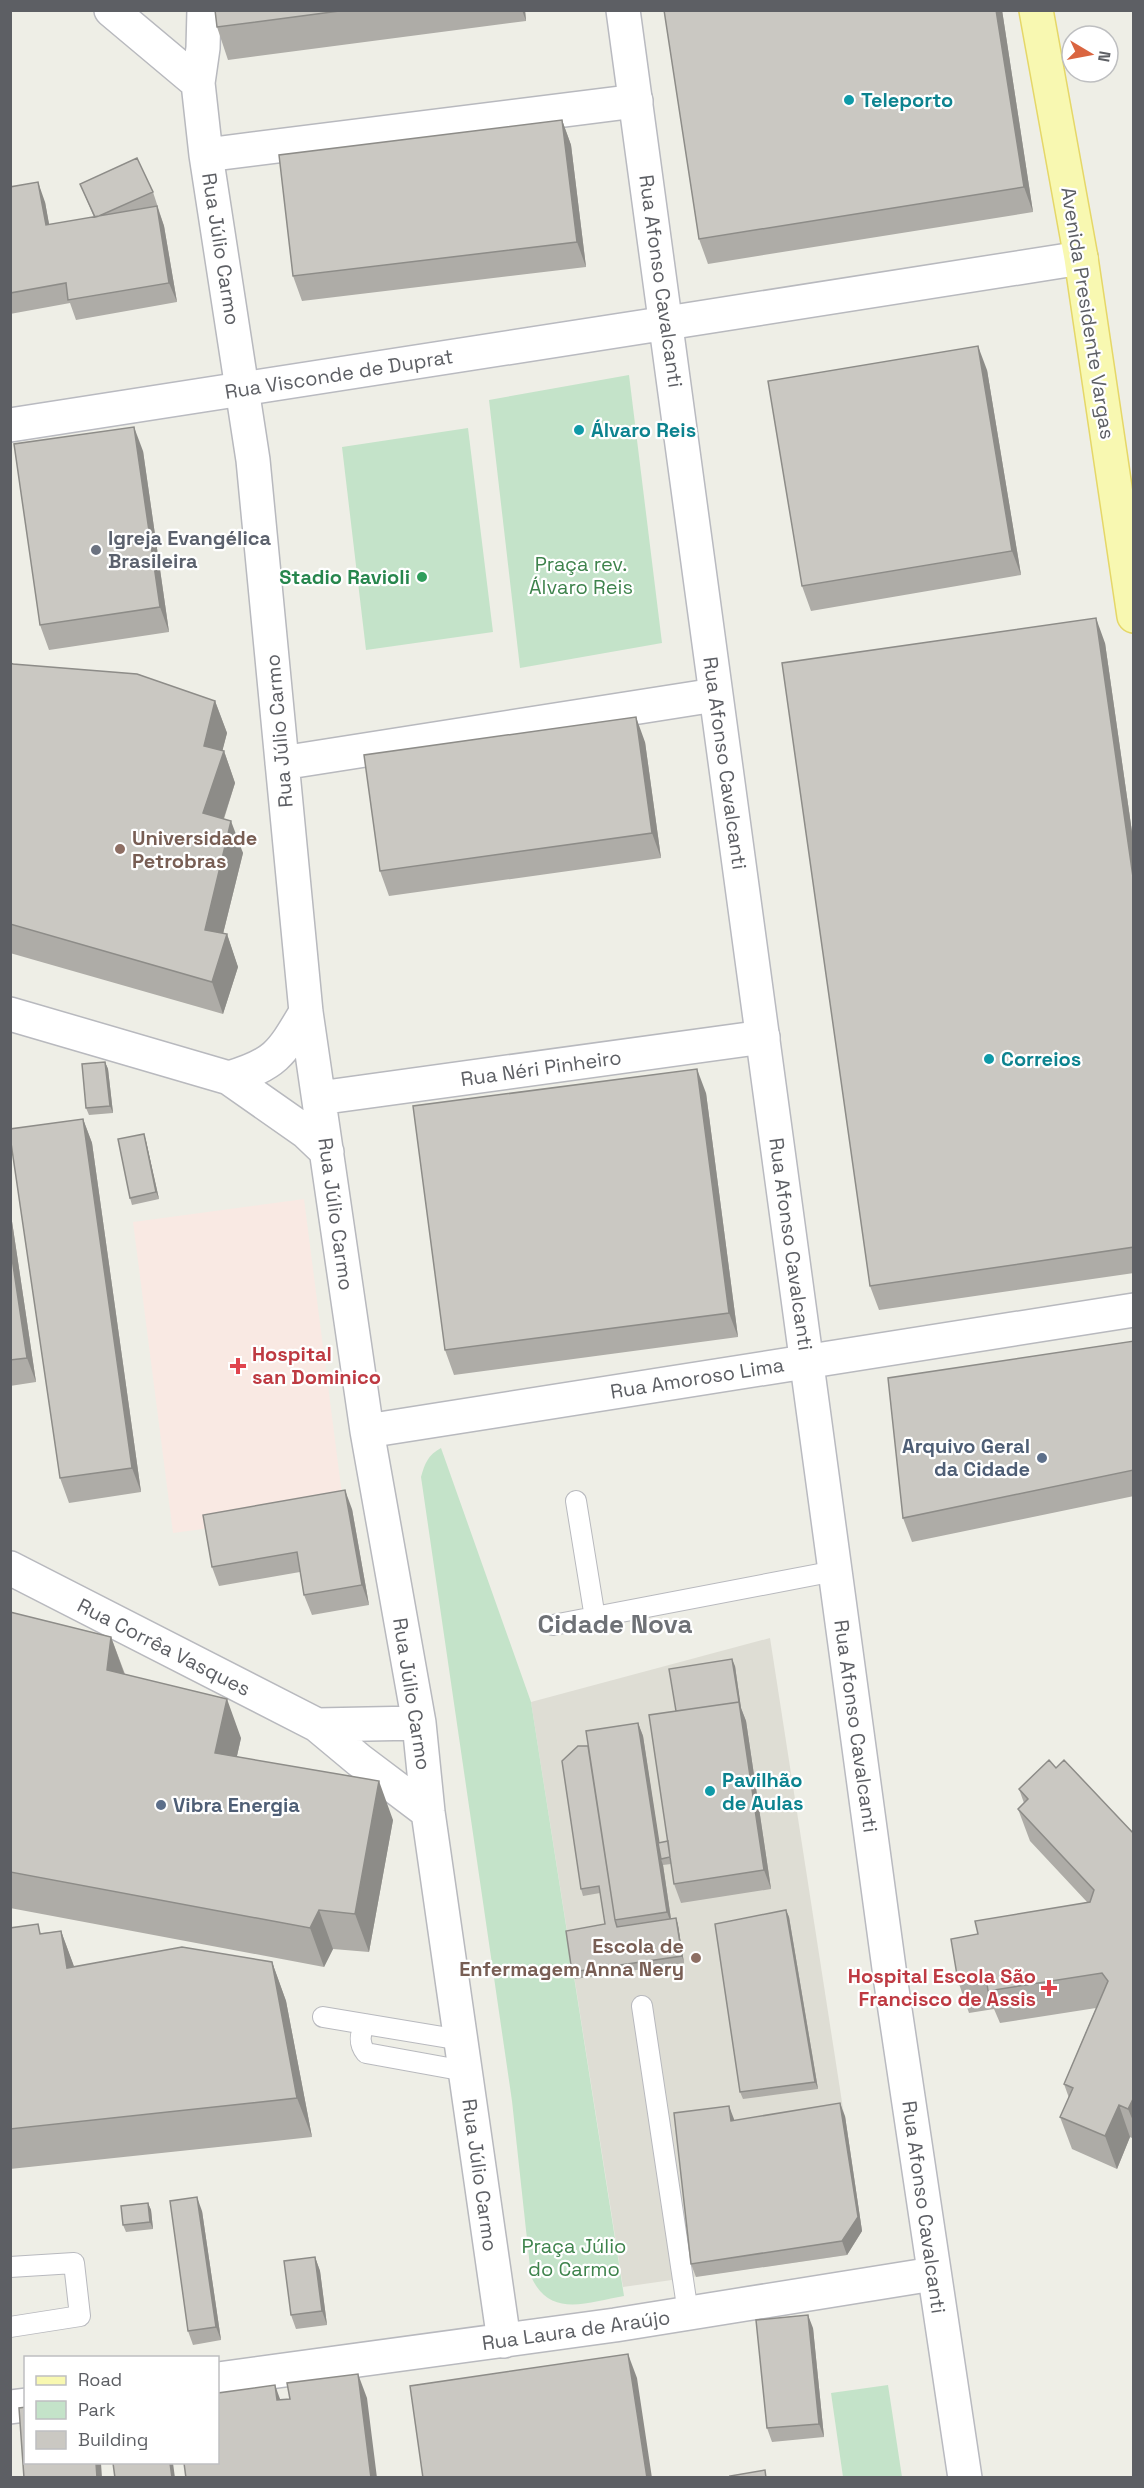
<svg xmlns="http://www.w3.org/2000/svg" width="1144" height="2488" viewBox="0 0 1144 2488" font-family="'Space Grotesk',sans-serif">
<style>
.education{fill:#deddd4}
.medical{fill:#f9e9e3}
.green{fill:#c4e3c9}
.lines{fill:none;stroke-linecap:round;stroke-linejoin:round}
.lane-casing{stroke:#b8b9be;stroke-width:22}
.street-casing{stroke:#b8b9be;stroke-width:36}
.secondary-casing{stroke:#b9bac0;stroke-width:36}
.primary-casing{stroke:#e5d768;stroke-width:36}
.lane{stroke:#fff;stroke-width:20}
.street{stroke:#fff;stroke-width:33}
.secondary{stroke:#fff;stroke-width:33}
.primary{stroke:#f8f8b1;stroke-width:33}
.wall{fill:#aeaca7}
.shaded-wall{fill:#8d8c88}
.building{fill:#cac8c2;stroke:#8d8c88;stroke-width:1.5}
.culture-dot{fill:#0f9aa8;stroke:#fff;stroke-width:2}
.worship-dot{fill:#6b7280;stroke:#fff;stroke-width:2}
.leisure-dot{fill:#2e9e5b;stroke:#fff;stroke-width:2}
.education-dot{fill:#8d6e63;stroke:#fff;stroke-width:2}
.health-dot{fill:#e0444e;stroke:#fff;stroke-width:2}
.service-dot{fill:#5c6f8a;stroke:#fff;stroke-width:2}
.labels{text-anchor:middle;stroke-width:4.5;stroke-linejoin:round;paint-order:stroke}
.culture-label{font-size:20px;font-weight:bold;fill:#0d838f;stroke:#fff;text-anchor:start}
.street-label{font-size:20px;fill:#5d5f64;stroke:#fff}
.worship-label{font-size:20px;font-weight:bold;fill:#5b616d;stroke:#fff;text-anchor:start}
.park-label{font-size:20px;fill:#3e834c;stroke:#fff}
.leisure-label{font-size:20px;font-weight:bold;fill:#27864d;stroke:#fff;text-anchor:end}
.education-label{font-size:20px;font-weight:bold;fill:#785e54;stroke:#fff;text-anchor:start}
.health-label{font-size:20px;font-weight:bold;fill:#be3a42;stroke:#fff;text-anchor:start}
.service-label{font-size:20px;font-weight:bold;fill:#4e5e75;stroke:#fff;text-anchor:end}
.district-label{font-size:26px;font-weight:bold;fill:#6e7176;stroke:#fff}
</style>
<rect width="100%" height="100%" fill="#eeeee6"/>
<!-- education -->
<path class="education" d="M770 1638 862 2231 847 2255 623 2287 531 1702Z"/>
<!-- medical -->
<path class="medical" d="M304 1199 344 1510 173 1533 133 1222Z"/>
<!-- green -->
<path class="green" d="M629 375 662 643 520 668 489 400Z
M468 428 493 632 366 650 342 447Z
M441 1448 531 1702 624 2296C588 2302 549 2319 531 2276L512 2101 421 1477C425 1463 428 1455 441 1448Z
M888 2385 902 2477H843L831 2393Z"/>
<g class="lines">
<defs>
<path id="lane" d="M576 1501 595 1618
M553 1625 835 1571
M642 2006 688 2313
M323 2017 461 2040
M365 2024C360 2034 358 2043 366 2053L465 2071
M10 2267 74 2263 80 2316 10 2327"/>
<path id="street" d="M111 10 198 83
M204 10 203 48 198 83 206 155 253 460 306 1012 367 1431 419 1723 428 1812 504 2341
M206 155 636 101
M667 323 1081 258
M282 763 715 695
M10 1014 229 1078 306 1132 327 1152
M229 1078C276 1064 281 1054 306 1012
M319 1098 763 1037
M367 1431 1134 1310
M10 1568 317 1725 419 1723
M317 1725 359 1760 428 1812
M218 2379 615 2325 933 2274
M10 2407 26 2405"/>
<path id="secondary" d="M623 10 891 1983 965 2478
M10 425 667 323"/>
<path id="primary" d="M1036 10 1081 258 1134 616"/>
</defs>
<!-- lane casing -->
<use href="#lane" class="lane-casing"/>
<!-- street casing -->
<use href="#street" class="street-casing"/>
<!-- secondary casing -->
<use href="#secondary" class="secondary-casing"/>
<!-- primary casing -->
<use href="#primary" class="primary-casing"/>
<!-- lane -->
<use href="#lane" class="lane"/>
<!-- street -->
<use href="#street" class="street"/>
<!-- secondary -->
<use href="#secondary" class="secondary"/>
<!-- primary -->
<use href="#primary" class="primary"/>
</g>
<!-- wall -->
<path class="wall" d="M215 10H525L526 21 228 60 217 27Z
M664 10H1002L1033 212 708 264 699 239Z
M562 120 571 145 586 267 302 301 293 276Z
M80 184 153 192 164 226 177 302 76 320 70 303 10 314V187L45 202 49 225 94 217Z
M987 370 1021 575 811 611 802 586Z
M143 451 169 632 49 650 40 625Z
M1105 643 1134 846V1273L879 1310 870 1286Z
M10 663 215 701 227 733 222 751H224L235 783 224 819 243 853 223 934H227L238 967 223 1014 10 953Z
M645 742 661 858 389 896 380 871Z
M105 1062 108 1069 113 1113 89 1115 86 1108Z
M706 1093 738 1337 454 1375 445 1350Z
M83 1119 92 1143 141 1492 69 1503 60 1478Z
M144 1134 146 1141 159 1199 132 1205 130 1198Z
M10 1208 36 1382 10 1386Z
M1134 1341V1496L912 1542 903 1518Z
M352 1509 369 1605 312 1615 304 1595 300 1572 219 1586 212 1567Z
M10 1612 111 1637 125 1674 241 1738 237 1756 393 1820 369 1952 333 1949 324 1967 10 1908Z
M735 1666 741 1708 746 1721 771 1889 681 1903 674 1884 671 1864 663 1865 671 1919 676 1918 678 1925 684 1963 575 1979 572 1972 605 1924 600 1893 583 1896 581 1889 588 1746 638 1723 643 1736 659 1843 668 1841 676 1711Z
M1056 1768 1134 1834V2139L1130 2137 1117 2169 1072 2149 1060 2117 1069 2098 1064 2084 1096 2008 1000 2023 994 2009 969 2013 958 1981 978 1934 1087 1902 1030 1841 1018 1809 1024 1803 1019 1789Z
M786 1910 789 1917 818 2089 743 2099 740 2092Z
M10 1928 42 1933 61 1931 74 1967 272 1962 286 2001 312 2137 10 2169Z
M845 2116 862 2231 847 2255 696 2277 691 2264 734 2121Z
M148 2203 151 2210 153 2229 126 2232 123 2225Z
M202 2211 221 2340 193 2345 188 2331Z
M315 2257 320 2271 327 2325 296 2329 291 2315Z
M813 2328 824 2437 772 2442 767 2428Z"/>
<!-- shaded-wall -->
<path class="shaded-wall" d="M522 10H525L526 21Z
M996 10H1002L1033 212 1024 187Z
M562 120 571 145 586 267 577 242Z
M38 182 45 202 53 245 46 225Z
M157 206 164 226 177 302 169 283Z
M978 346 987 370 1021 575 1012 551Z
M134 427 143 451 169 632 160 607Z
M1096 618 1105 643 1134 846V884Z
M215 701 227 733 218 768 224 751 235 783 215 845 203 813 204 746Z
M636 717 645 742 661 858 652 833Z
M231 821 243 853 216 962 205 930Z
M227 934 238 967 223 1014 212 982Z
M105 1062 108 1069 113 1113 110 1106Z
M697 1069 706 1093 738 1337 729 1313Z
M83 1119 92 1143 141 1492 132 1468Z
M144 1134 146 1141 159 1199 156 1192Z
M10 1208 36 1382 27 1358 10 1245Z
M345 1490 352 1509 369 1605 362 1585Z
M111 1637 125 1676 107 1670Z
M732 1659 735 1666 741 1708 746 1721 771 1889 764 1870Z
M227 1699 241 1738 229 1791 215 1753Z
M638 1723 643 1736 662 1858 661 1859 663 1865 672 1926 667 1912Z
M379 1781 393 1820 369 1952 355 1914Z
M319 1910 333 1949 324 1967 310 1928Z
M786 1910 789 1917 818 2089 815 2082Z
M676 1918 678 1925 684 1963 682 1956Z
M61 1931 75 1969 67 1968Z
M272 1962 286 2001 312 2137 297 2098Z
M1134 2097V2123L1128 2109Z
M840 2103 845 2116 862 2231 847 2255 842 2241Z
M1119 2105 1130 2137 1117 2169 1105 2136Z
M729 2106 734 2119 736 2135 731 2121Z
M197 2197 202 2211 221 2340 216 2327Z
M148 2203 151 2210 153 2229 150 2222Z
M315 2257 320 2271 327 2325 322 2311Z
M808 2315 813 2328 824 2437 819 2424Z
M628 2354 637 2378 652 2478H647Z
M358 2374 367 2398 377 2478H371Z
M275 2385 284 2410 277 2400Z
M96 2463H101L102 2478H97Z
M170 2463H173L175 2478H172Z"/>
<!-- building -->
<path class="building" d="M215 10H347L217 27Z
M664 10H996L1024 187 699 239Z
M562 120 577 242 293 276 279 155Z
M137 158 153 192 99 216 95 217 80 184Z
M38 182 46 225 157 206 169 283 68 300 66 283 10 293V187Z
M978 346 1012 551 802 586 768 381Z
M134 427 160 607 40 625 14 444Z
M1096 618 1134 884V1247L870 1286 782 663Z
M10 663 13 664 137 674 215 701 204 746 224 751 203 813 231 821 205 930 227 934 212 982 10 924Z
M636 717 652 833 380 871 364 755Z
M105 1062 110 1106 86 1108 82 1064Z
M697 1069 729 1313 445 1350 413 1106Z
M83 1119 132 1468 60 1478 10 1136V1129Z
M144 1134 156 1192 130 1198 118 1139Z
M10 1245 27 1358 10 1360Z
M1134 1341V1470L903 1518 888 1378Z
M345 1490 362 1585 304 1595 297 1552 212 1567 203 1515Z
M10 1612 111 1637 107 1670 227 1699 215 1753 379 1781 355 1914 319 1910 310 1928 10 1872Z
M732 1659 739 1702 676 1711 669 1669Z
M739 1702 764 1870 674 1884 649 1715Z
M638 1723 667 1912 615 1920 586 1731Z
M578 1746H588L615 1920 617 1927 676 1918 682 1956 572 1972 566 1931 605 1924 599 1886 581 1889 562 1761Z
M1049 1760 1056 1768 1064 1760 1134 1834V2097L1128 2109 1119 2105 1105 2136 1060 2117 1073 2088 1064 2084 1108 1981 1102 1973 988 1991 986 1976 958 1981 951 1939 978 1934 975 1921 1090 1902 1094 1890 1018 1809 1028 1799 1019 1789Z
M668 1841 670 1857 661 1859 658 1843Z
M786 1910 815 2082 740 2092 715 1924Z
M38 1924 40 1934 61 1931 67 1968 182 1947 272 1962 297 2098 10 2129V1928Z
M840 2103 858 2217 842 2241 691 2264 674 2113 729 2106 731 2121Z
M197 2197 216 2327 188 2331 170 2201Z
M148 2203 150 2222 123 2225 121 2206Z
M315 2257 322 2311 291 2315 284 2261Z
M808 2315 819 2424 767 2428 756 2320Z
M628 2354 647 2478H423L410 2386Z
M358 2374 371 2478H186L184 2463H218V2393L275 2385 277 2400 290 2399 287 2383Z
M26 2407V2463H96L97 2478H24L19 2408Z
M113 2463H170L172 2478H115Z
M765 2470 766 2478H731L730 2476Z"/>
<!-- markers -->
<g class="culture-dot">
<circle cx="849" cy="100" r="6"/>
<circle cx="579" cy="430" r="6"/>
<circle cx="989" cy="1059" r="6"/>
<circle cx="710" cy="1791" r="6"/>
</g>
<circle class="worship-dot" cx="96" cy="550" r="6"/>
<circle class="leisure-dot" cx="422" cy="577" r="6"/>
<g class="education-dot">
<circle cx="120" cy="849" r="6"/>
<circle cx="696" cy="1958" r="6"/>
</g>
<g class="health-dot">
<path d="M235 1357h6v6h6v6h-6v6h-6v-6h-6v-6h6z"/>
<path d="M1046 1979h6v6h6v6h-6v6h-6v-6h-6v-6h6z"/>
</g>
<g class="service-dot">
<circle cx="1042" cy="1458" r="6"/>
<circle cx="161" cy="1805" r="6"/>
</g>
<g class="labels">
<!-- culture labels -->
<g class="culture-label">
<text x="861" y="107">Teleporto</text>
<text x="591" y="437">Álvaro Reis</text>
<text x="1001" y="1066">Correios</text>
<text x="722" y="1787">Pavilhão<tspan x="722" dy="23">de Aulas</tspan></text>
</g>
<!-- street labels -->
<g class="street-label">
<text transform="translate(221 249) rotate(81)" y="7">Rua Júlio Carmo</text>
<text transform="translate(661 281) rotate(82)" y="7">Rua Afonso Cavalcanti</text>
<text transform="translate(1088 313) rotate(81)" y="7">Avenida Presidente Vargas</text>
<text transform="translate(339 374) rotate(-9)" y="7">Rua Visconde de Duprat</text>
<text transform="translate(279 731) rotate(-95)" y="7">Rua Júlio Carmo</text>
<text transform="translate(725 763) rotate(82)" y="7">Rua Afonso Cavalcanti</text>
<text transform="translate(541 1068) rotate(-8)" y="7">Rua Néri Pinheiro</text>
<text transform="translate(336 1214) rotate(82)" y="7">Rua Júlio Carmo</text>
<text transform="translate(791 1244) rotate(82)" y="7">Rua Afonso Cavalcanti</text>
<text transform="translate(697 1378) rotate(-9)" y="7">Rua Amoroso Lima</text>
<text transform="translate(164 1647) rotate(27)" y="7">Rua Corrêa Vasques</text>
<text transform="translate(412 1694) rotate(81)" y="7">Rua Júlio Carmo</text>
<text transform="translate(856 1726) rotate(82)" y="7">Rua Afonso Cavalcanti</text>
<text transform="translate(480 2175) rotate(82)" y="7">Rua Júlio Carmo</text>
<text transform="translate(924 2207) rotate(82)" y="7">Rua Afonso Cavalcanti</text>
<text transform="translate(576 2330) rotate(-8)" y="7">Rua Laura de Araújo</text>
</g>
<!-- worship labels -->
<g class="worship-label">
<text x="108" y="545">Igreja Evangélica<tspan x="108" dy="23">Brasileira</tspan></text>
</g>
<!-- park labels -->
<g class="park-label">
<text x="581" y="571">Praça rev.<tspan x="581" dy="23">Álvaro Reis</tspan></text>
<text x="574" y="2253">Praça Júlio<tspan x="574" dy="23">do Carmo</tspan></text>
</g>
<!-- leisure labels -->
<g class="leisure-label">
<text x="410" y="584">Stadio Ravioli</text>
</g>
<!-- education labels -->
<g class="education-label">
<text x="132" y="845">Universidade<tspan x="132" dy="23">Petrobras</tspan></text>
<text x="684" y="1953" text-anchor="end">Escola de<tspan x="684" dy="23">Enfermagem Anna Nery</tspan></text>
</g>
<!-- health labels -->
<g class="health-label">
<text x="252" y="1361">Hospital<tspan x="252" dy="23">san Dominico</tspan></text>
<text x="1036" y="1983" text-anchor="end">Hospital Escola São<tspan x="1036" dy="23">Francisco de Assis</tspan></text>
</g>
<!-- service labels -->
<g class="service-label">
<text x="1030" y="1453">Arquivo Geral<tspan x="1030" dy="23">da Cidade</tspan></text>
<text x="173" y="1812" text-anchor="start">Vibra Energia</text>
</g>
<!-- district labels -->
<g class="district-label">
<text x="615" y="1633">Cidade Nova</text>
</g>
</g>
<!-- border -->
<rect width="1144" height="2488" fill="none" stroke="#5d5f64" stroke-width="24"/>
<!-- legend -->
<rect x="24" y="2356" width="195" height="108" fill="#ffffff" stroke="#bebfc1" stroke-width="1.5"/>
<rect x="36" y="2376" width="30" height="9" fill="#f8f8b1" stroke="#bebfc1" stroke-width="1.5"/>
<text x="78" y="2386" font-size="18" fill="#5d5f64">Road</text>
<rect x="36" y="2401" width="30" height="18" fill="#c4e3c9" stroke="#bebfc1" stroke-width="1.5"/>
<text x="78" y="2416" font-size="18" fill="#5d5f64">Park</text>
<rect x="36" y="2431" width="30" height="18" fill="#cac8c2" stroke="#bebfc1" stroke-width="1.5"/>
<text x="78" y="2446" font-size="18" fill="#5d5f64">Building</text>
<!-- north arrow -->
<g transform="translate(1090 54) rotate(100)"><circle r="28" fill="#ffffff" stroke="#bebfc1" stroke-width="1.5"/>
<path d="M0-4.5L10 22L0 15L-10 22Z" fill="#da6540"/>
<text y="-9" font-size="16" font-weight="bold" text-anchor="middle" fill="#5d5f64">N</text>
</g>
</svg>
